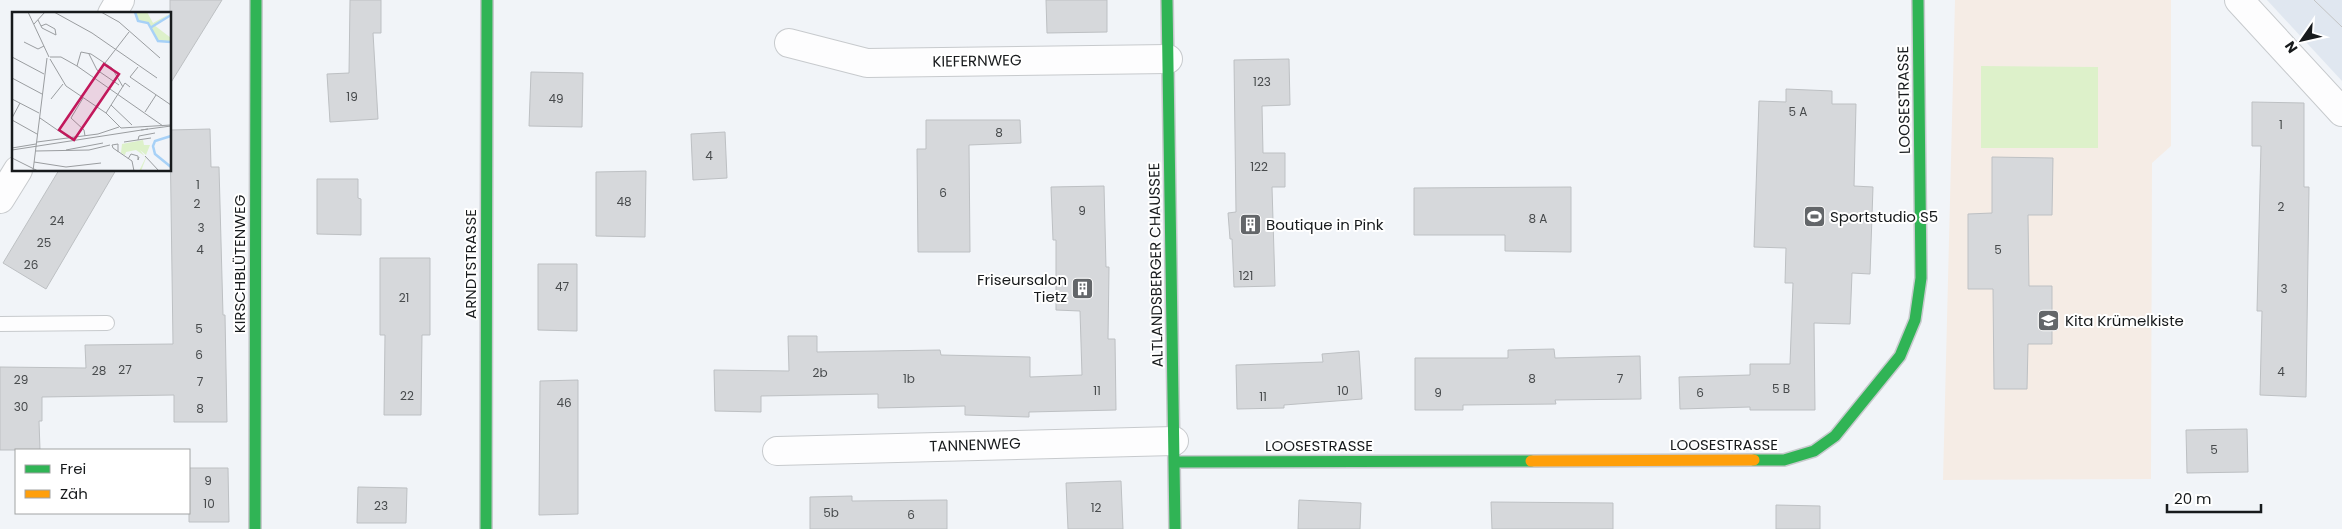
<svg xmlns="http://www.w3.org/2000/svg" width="2342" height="529" viewBox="0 0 2342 529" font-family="Poppins,sans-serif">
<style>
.built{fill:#e0e7f0}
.education{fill:#f5ece5}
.green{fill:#ddf1ca}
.building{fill:#d6d8db;stroke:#bdc0c3}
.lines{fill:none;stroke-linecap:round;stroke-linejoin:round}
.lane-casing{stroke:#c7cacd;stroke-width:16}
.street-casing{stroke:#c7cacd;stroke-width:30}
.fast-casing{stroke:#c7cacd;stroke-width:14}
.slow-casing{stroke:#c7cacd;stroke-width:14}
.lane{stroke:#fdfdfe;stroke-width:14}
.street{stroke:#fdfdfe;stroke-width:28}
.fast{stroke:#30b455;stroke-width:11}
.slow{stroke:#ff9f0a;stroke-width:11}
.tram{stroke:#c2c3c3;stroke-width:1}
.labels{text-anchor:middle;stroke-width:4;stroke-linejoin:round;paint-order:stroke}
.number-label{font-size:12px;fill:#474a4c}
.street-label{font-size:15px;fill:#171a1c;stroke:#fff}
.poi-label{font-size:15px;fill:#171a1c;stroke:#fff;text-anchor:start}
.inset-river{fill:none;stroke:#a7d1f7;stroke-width:2.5}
.inset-road{fill:none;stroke:#9a9da0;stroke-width:1}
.view{fill:#c2185b;fill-opacity:0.15;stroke:#c2185b;stroke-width:2.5}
.inset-edge{fill:none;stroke:#171a1c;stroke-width:2.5}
</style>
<rect width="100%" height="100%" fill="#f1f4f8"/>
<!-- built -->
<path class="built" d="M2267 0H2342V81Z"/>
<!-- education -->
<path class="education" d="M1955 0H2171V146L2152 163 2151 479 1943 480Z"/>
<!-- green -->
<path class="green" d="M1981 66 2098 67V148H1981Z"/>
<!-- building -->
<path class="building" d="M170 0H222L170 84Z
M350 0H381V33H373L378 119 330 122 327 74 349 73Z
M1046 0H1107V32L1047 33Z
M1289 59 1290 105 1262 106 1263 153H1285V187H1272L1275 286 1234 287 1232 239H1230L1228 213 1236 212 1234 60Z
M531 72 583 73 582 127 529 126Z
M1786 89 1832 91V104H1856L1854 186 1873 187 1870 274 1852 273 1850 324 1814 323 1815 410H1750V407L1680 409 1679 377 1750 375V364H1790L1793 283H1785L1786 248 1754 247 1759 101 1786 102Z
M2252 102 2304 103V187H2309L2306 397 2260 395 2262 311H2257L2261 146H2252Z
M926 120H1020L1021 143 969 145 970 252H918L917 149H926Z
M210 129 211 167H219L223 315H225L227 422H174V395L42 397V421H39L40 450H0V367L86 368 85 345 173 344 170 130Z
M725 132 727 178 693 180 691 134Z
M1992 157 2053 158 2052 215H2028L2029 286H2052V344H2028L2027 389H1994L1993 289H1968V214L1992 213Z
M59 170H116L46 289 3 263Z
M646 171 645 237 596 236V172Z
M317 179H358V198L361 199V235L317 234Z
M1104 186 1106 267H1109L1108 339H1115L1116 410 1029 412V417L965 415V406L878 408V394L761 396V412L715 411 714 370 789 371 788 336H817V352L940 350 941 355 1030 357V377L1082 375 1080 311 1056 310V240H1053L1051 187Z
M1571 187V252L1505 251V235H1414V188Z
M380 258H430V335H422L421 415H384L385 335H380Z
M538 264H577V331L538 330Z
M1554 349 1555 358 1640 356 1641 399 1555 400 1556 404 1463 405V410H1415V358H1508V350Z
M1359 351 1362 399 1284 405V408L1237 409 1236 365 1323 362 1322 354Z
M578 380V514L539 515 540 381Z
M2247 429 2248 472 2187 473 2186 430Z
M189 468H228L229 522H189Z
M1121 481 1123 529H1068L1066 483Z
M358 487 407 488 406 523H357Z
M852 496V501L947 500V529H810V497Z
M1299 500 1361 503 1360 529H1298Z
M1491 502 1613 503V529H1492Z
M1776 505 1820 506V529H1776Z"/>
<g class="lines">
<defs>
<path id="lane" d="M0 324 107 323"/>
<path id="street" d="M2239 0 2342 112
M112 14 120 0
M789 43 867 63 1168 59
M0 199 18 170
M777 451 1174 441"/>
<path id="fast" d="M1167 0 1175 529
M1754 460H1784L1814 451 1835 436 1900 356 1915 320 1921 278 1918 0
M1174 462 1531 461
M255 529 256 0
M486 529 487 0"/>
<path id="slow" d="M1531 461 1754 460"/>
</defs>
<!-- lane casing -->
<use href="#lane" class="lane-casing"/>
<!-- street casing -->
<use href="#street" class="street-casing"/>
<!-- fast casing -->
<use href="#fast" class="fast-casing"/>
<!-- slow casing -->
<use href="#slow" class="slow-casing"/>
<!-- lane -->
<use href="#lane" class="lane"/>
<!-- street -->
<use href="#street" class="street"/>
<!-- fast -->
<use href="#fast" class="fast"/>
<!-- slow -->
<use href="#slow" class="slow"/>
<!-- tram -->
<path class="tram" d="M2314 0 2342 27"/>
</g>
<!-- icons -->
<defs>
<symbol id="stadium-square" viewBox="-11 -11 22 22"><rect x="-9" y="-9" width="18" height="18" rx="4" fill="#636669" stroke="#fff"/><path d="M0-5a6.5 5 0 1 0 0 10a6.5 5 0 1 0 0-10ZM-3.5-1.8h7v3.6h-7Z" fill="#fff"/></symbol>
<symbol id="building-square" viewBox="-11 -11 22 22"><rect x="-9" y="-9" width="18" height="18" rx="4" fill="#636669" stroke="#fff"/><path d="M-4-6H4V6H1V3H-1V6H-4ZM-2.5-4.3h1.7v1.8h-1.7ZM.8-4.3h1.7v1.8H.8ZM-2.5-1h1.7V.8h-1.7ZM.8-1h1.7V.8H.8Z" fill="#fff"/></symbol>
<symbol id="school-square" viewBox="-11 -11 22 22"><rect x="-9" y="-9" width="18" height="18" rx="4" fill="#636669" stroke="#fff"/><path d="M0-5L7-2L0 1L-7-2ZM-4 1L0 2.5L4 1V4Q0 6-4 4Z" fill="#fff"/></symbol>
</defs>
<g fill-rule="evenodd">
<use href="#stadium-square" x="1802" y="204" width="25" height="25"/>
<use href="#building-square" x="1238" y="212" width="25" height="25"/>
<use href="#building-square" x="1070" y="276" width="25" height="25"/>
<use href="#school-square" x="2036" y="308" width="25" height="25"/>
</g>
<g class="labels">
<!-- number labels -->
<g class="number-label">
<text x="1262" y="86">123</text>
<text x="352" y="101">19</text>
<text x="556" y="103">49</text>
<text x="1798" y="116">5 A</text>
<text x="2281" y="129">1</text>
<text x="999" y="137">8</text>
<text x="709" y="160">4</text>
<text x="1259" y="171">122</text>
<text x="198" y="189">1</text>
<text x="943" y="197">6</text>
<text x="624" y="206">48</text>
<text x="197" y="208">2</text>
<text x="2281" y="211">2</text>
<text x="1082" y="215">9</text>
<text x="1538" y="223">8 A</text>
<text x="57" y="225">24</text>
<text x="201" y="232">3</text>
<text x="44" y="247">25</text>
<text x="200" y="254">4</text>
<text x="1998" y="254">5</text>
<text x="31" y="269">26</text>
<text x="1246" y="280">121</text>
<text x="562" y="291">47</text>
<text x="2284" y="293">3</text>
<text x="404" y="302">21</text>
<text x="199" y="333">5</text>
<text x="199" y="359">6</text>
<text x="125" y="374">27</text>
<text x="99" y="375">28</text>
<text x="2281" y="376">4</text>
<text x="820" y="377">2b</text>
<text x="909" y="383">1b</text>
<text x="1532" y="383">8</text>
<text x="1620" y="383">7</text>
<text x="21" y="384">29</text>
<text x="200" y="386">7</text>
<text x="1781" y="393">5 B</text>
<text x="1097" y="395">11</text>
<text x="1343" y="395">10</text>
<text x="1438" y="397">9</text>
<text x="1700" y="397">6</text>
<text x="407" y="400">22</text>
<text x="1263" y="401">11</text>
<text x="564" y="407">46</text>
<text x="21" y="411">30</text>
<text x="200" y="413">8</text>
<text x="2214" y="454">5</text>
<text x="208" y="485">9</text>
<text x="209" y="508">10</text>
<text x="381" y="510">23</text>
<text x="1096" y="512">12</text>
<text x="831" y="517">5b</text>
<text x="911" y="519">6</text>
</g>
<!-- street labels -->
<g class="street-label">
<text transform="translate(977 61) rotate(-1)" y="5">KIEFERNWEG</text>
<text transform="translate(1904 100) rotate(-91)" y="5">LOOSESTRASSE</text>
<text transform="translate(240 264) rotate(-90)" y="5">KIRSCHBLÜTENWEG</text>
<text transform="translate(471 264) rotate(-90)" y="5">ARNDTSTRASSE</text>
<text transform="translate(1156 265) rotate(-91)" y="5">ALTLANDSBERGER CHAUSSEE</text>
<text transform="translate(975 445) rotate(-2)" y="5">TANNENWEG</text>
<text x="1724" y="450">LOOSESTRASSE</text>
<text x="1319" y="451">LOOSESTRASSE</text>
</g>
<!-- poi labels -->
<g class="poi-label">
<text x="1830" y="222">Sportstudio S5</text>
<text x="1266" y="230">Boutique in Pink</text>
<text x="1067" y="285" text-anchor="end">Friseursalon<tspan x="1067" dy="17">Tietz</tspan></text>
<text x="2065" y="326">Kita Krümelkiste</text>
</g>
</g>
<!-- overview -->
<g transform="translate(12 12)">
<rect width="159" height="159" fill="#f1f4f8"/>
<path d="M123 0H135L141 11 159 1 142 13 159 26V31L146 29 136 11 126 9ZM131 128 132 133H138L134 143 128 138 134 146 129 159H127L134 145 124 138 114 140 113 143 109 141 110 132Z" fill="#ddf1ca"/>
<path class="inset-river" d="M123 0 126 9 136 11 146 29 159 30M138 16 159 3M159 124 143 129 141 134 143 142 159 155"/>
<path class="inset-road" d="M16 0 37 45M42 0 80 21 145 66M89 0 107 10 148 46M26 8 30 16 44 23M22 12 33 0M29 14 34 12 43 17 44 23M12 30 26 37 32 34M77 42 85 58 107 73M0 45 32 62M38 45H49L65 54 151 114M38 47 54 74 94 101 109 116 159 113M93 51 117 20M65 54 69 40 79 42 100 56 111 75M126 55 118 65 159 93M0 66 30 82M71 86 59 106 72 118 73 124M0 87 27 101M39 87 51 72M99 93 120 113M133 100 144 83M94 101 113 71 118 75M0 106 8 91M28 106 57 126M0 108 25 122M129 118 159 114M126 128 127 124 143 121M25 130 86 122 107 115M112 130 139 126M0 136 24 132M0 138 136 117M54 138 91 131M24 139 77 138 98 133M106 140V132L100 133 101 136 120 149 122 159M133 144 147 159M0 146 26 159M116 147 119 142 126 144V148L127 145M22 150 54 155 89 151M21 159 35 46"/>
<path class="view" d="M92 52 107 62 62 128 47 118Z"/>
<rect width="159" height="159" class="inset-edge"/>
</g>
<!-- legend -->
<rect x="15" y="449" width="175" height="65" fill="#ffffff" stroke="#a2a3a4"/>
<rect x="25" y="465" width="25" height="8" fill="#30b455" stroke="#a2a3a4"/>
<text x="60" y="474" font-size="15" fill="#171a1c">Frei</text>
<rect x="25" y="490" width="25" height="8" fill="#ff9f0a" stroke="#a2a3a4"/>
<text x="60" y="499" font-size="15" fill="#171a1c">Zäh</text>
<!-- north arrow -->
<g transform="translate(2302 40) rotate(236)" stroke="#ffffff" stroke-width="4" paint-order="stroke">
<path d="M0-4L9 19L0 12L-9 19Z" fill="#171a1c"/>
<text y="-8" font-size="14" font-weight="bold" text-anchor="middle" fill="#171a1c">N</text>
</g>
<!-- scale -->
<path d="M2167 504v8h94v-8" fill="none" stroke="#171a1c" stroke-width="2.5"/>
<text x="2174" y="504" font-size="15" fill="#171a1c" stroke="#ffffff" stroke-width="4" paint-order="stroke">20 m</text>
</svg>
